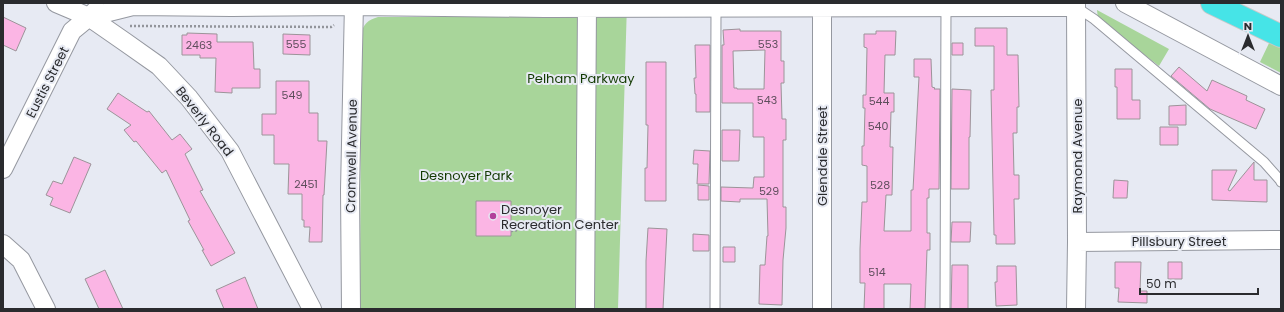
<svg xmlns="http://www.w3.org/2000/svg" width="1284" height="312" viewBox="0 0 1284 312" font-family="Poppins,sans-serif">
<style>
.green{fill:#a8d59a}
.building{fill:#fbb5e4;stroke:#9c9499;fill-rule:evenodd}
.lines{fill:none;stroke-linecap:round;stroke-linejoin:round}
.service-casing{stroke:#9598a0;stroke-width:11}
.minor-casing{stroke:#9598a0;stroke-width:20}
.motorway-casing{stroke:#c8c8c9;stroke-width:24}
.path{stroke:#92949a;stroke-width:2.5;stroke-dasharray:2 2;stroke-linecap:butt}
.service{stroke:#fff;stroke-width:9}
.minor{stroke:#fff;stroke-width:18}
.motorway{stroke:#46e4e7;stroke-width:22}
.poi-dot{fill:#b1409b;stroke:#e7eaf3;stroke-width:1.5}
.labels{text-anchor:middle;stroke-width:4;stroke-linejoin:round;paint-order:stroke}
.number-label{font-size:11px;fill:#5e4e5c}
.park-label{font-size:13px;fill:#133a02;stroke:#e7eaf3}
.street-label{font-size:13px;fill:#2a2b2e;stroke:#e7eaf3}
.poi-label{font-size:13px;fill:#2a2b2e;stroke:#e7eaf3;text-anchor:start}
</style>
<rect width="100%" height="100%" fill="#e7eaf3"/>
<!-- green -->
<path class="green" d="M627 3 618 309H360L361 35C363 24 368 20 378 17H537Z
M1097 10 1169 49 1159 66 1098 19Z
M1271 39 1281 44V73L1260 62Z"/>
<!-- building -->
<path class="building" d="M3 17 26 28 16 51 3 45Z
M975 28H1007V55H1018L1019 107H1017V133H1013L1014 175H1019V199H1014L1015 244H996V235H994L991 90H994V46H975Z
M740 29V31H781V61H784V83H781L782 119H786V140H783V207H786V228L783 260 782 305 759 304 760 265H765L767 236H768L767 199H740V202L721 201V187L753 188 754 177H764V137H753V103H722V45H724L723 30ZM765 50 764 89H737V88H734L733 51Z
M876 31H896L895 55H885L884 93H894V112H891L890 147H893L892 195H886L884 231H911V190H913L919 77H914V59H931L932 87 935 88 934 89H940L939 189H929V198H927V233H930V250H927L925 309H910L911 284H884V309H864L865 283H860V249L862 202H867V166L862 165V146H864L865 108H863V95H866L867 48 864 47V34H876Z
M187 33 217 34V42H253L254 69H260V88H232V93L215 92 216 58H200V55H182V35H187Z
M283 34 310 35V55L283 54Z
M952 43H963V55H952Z
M695 45H710V112H696V94H695L694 78H696Z
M646 62H666V201H645V168H647L648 125H646Z
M1179 67 1207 91 1212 80 1247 96 1246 100 1265 109 1256 129 1210 109 1171 76Z
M1115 69H1132V100H1140V119H1117V87H1115Z
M276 81H309V113H318V141H327L324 195H323L322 242H309L310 227H304V220H302V194H288L289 164H274V135H262V114H276Z
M952 89 971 90 970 137H969V189H951Z
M118 93 147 112 149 111 172 140 180 134 192 149 185 154 203 190 200 191 235 253 211 266 202 250H204L188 221 190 220 166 170 162 173 136 141 134 142 124 130 131 125 107 109Z
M1186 105V125H1169V106Z
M1160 127H1178V145H1160Z
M722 130H740L739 161H722Z
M694 150 710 151 709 184H697L698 164H693Z
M74 157 91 164 70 213 50 205 53 198 46 195 53 181 62 184Z
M1254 162V180H1267V202L1212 200V170H1237L1228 190 1230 191Z
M1114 180 1128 181 1127 198H1113Z
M698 185 709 186V200H698Z
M476 201H511V236H476Z
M952 222H971L970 242H951Z
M648 228 667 229 663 309H646V261Z
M693 234 709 235V251H693Z
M723 247H735V262H723Z
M1115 262H1141L1140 291H1147V303L1118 302 1119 288H1115Z
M1168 262H1182V279H1168Z
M952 265H968V309H951Z
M997 266H1016L1017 305 996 306 995 282H997Z
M105 270 123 309H99L85 279Z
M245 277 258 309H224L216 290Z"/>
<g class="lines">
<defs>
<path id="service" d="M714 5 716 8 715 309
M1076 7 1094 19 1264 162 1280 180 1281 182
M945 309 946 4"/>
<path id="minor" d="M56 3 89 17 125 42 159 66 189 98 230 151 312 309
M1076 3 1077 242 1076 309
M1125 3 1281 86
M89 17 133 6 232 7 354 6 545 8 1076 7
M3 169 72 31 89 17 96 10
M1077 242 1281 240
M3 244 21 260 46 309
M351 309 350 190 354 3
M585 309 587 3
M822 309V3"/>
<path id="motorway" d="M1212 3 1281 36"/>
</defs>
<!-- service casing -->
<use href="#service" class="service-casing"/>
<!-- minor casing -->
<use href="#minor" class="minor-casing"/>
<!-- motorway casing -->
<use href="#motorway" class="motorway-casing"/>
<!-- path -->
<path class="path" d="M130 26 331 27 334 25
M511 231 525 229"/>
<!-- service -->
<use href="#service" class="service"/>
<!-- minor -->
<use href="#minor" class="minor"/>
<!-- motorway -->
<use href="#motorway" class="motorway"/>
</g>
<!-- markers -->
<circle class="poi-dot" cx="493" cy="216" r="4"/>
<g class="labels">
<!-- number labels -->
<g class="number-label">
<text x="296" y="48">555</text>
<text x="768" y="48">553</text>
<text x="199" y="49">2463</text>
<text x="292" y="99">549</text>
<text x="767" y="104">543</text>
<text x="879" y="105">544</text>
<text x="878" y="130">540</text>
<text x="306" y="188">2451</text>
<text x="880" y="189">528</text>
<text x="769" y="195">529</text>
<text x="877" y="276">514</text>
</g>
<!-- park labels -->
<g class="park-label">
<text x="581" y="83">Pelham Parkway</text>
<text x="466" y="180">Desnoyer Park</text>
</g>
<!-- street labels -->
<g class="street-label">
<text transform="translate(47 82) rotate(-63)" y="5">Eustis Street</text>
<text transform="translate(205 121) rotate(52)" y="5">Beverly Road</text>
<text transform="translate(351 156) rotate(-89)" y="5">Cromwell Avenue</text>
<text transform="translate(822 156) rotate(-90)" y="5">Glendale Street</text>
<text transform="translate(1077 156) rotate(-90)" y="5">Raymond Avenue</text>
<text x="1179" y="246">Pillsbury Street</text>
</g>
<!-- poi labels -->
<g class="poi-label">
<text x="501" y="214">Desnoyer<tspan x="501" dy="15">Recreation Center</tspan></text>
</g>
</g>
<!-- border -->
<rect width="1284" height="312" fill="none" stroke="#2a2b2e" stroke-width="8"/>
<!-- north arrow -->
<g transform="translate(1248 36)" stroke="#e7eaf3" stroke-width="3" paint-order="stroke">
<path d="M0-3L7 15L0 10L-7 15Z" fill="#2a2b2e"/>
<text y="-6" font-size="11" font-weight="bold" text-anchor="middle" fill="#2a2b2e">N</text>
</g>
<!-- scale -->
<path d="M1140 288v6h118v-6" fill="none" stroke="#2a2b2e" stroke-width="2"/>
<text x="1146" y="288" font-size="12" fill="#2a2b2e" stroke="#e7eaf3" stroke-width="3" paint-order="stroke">50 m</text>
</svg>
